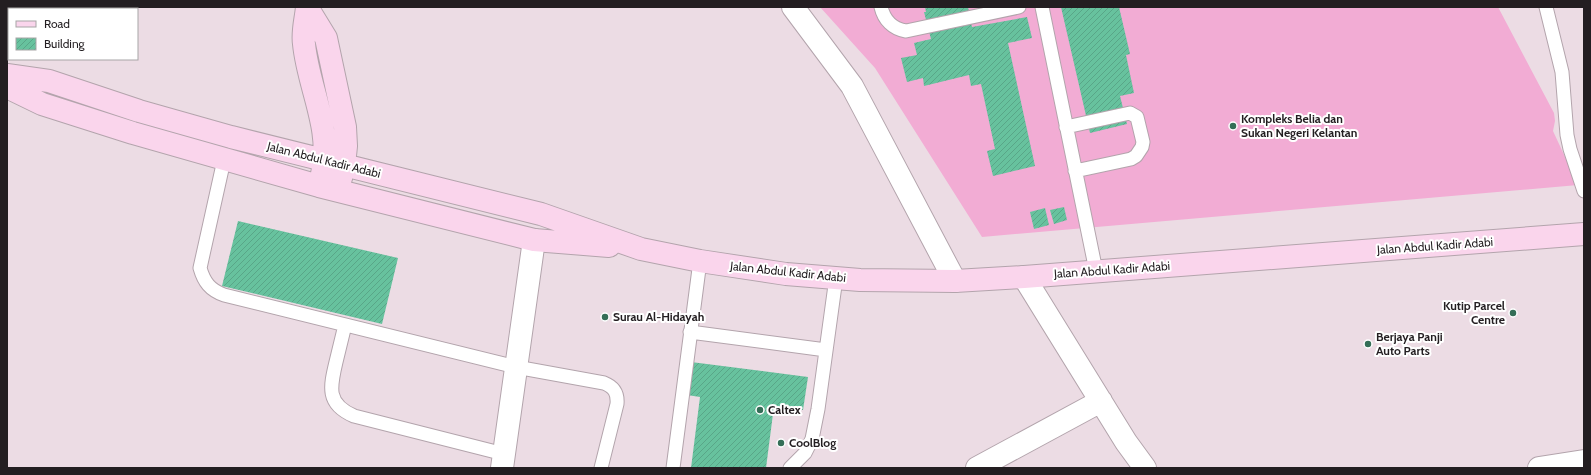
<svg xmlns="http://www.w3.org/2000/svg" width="1591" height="475" viewBox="0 0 1591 475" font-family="Cabin,sans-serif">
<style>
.garden{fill:#f2acd4}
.building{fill:url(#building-hatch)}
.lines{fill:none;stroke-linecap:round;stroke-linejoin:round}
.service-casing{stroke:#b3a4ac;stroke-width:15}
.minor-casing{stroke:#b3a4ac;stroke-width:24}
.secondary-casing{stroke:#b3a4ac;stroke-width:24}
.service{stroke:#fff;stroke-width:13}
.minor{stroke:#fff;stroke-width:22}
.secondary{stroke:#fad5ec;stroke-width:22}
.poi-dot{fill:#346e57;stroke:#fff;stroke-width:1.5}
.labels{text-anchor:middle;stroke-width:4;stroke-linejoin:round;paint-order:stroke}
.poi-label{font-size:12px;font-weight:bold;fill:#231e21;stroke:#fff;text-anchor:start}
.street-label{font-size:12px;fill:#231e21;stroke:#fff}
</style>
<defs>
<pattern id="building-hatch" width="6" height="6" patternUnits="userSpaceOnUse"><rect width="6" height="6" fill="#67c29e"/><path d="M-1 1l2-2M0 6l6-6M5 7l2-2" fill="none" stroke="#59a688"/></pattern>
</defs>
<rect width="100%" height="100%" fill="#ecdce4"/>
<!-- garden -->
<path class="garden" d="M820 7H1498L1554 113 1555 121 1553 131 1578 185 982 237 875 68Z"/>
<!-- building -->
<path class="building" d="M925 7H968L972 27 1027 17 1032 38 1008 43 1035 166 993 176 987 151 995 149 981 84 971 86 969 75 924 86 923 78 907 82 901 58 917 55 914 43 931 39 924 12H926Z
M1061 7H1119L1130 54 1126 55 1134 93 1120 96 1127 124 1090 133Z
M1064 207 1067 220 1054 224 1050 210Z
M1045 208 1049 225 1034 229 1030 212Z
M238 221 398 258 382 324 222 286Z
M691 362 808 377 803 410 774 406 766 468H691L700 397 687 395Z"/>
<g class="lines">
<defs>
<path id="service" d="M881 7C884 20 893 29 906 31L1019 7
M1042 7 1096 271
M1546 7 1562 72 1567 135 1570 149 1584 191
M1066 127 1130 113 1137 117 1143 142 1142 147 1136 156 1131 159 1075 171
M224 160 200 268C204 282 210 290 224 295L516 367 604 383C614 387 618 393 617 404L601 468
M345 325C342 337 339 350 336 362 330 387 326 404 354 416L504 454
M690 332 826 350
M673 468 700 261
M790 468 805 453 812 439 818 409 836 278"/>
<path id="minor" d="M793 7 852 86 955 281
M1024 277 1126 442 1145 468
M502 468 534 240
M977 468 1101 401
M1539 468 1584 461"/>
<path id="secondary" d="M307 7 326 38 345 127 346 146 344 165 341 178
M307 7C306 19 302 32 304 44 308 87 333 130 322 174
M7 75 49 81 139 111 231 137 541 214 641 249 700 261 786 274 860 280 955 281 1024 277 1584 234
M7 87 42 104 133 133 319 186 534 240 609 246"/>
</defs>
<!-- service casing -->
<use href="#service" class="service-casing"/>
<!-- minor casing -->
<use href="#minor" class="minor-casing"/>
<!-- secondary casing -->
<use href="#secondary" class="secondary-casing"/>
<!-- service -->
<use href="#service" class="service"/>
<!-- minor -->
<use href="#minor" class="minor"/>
<!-- secondary -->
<use href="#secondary" class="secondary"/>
</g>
<!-- markers -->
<g class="poi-dot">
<circle cx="1233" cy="126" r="4"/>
<circle cx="1513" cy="313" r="4"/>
<circle cx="605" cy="317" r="4"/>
<circle cx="1368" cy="344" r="4"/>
<circle cx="760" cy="410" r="4"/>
<circle cx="781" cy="443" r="4"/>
</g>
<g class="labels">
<!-- poi labels -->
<g class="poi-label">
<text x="1241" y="123">Kompleks Belia dan<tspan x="1241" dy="14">Sukan Negeri Kelantan</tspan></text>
<text x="1505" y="310" text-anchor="end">Kutip Parcel<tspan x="1505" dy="14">Centre</tspan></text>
<text x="613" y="321">Surau Al-Hidayah</text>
<text x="1376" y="341">Berjaya Panji<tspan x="1376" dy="14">Auto Parts</tspan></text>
<text x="768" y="414">Caltex</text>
<text x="789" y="447">CoolBlog</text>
</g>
<!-- street labels -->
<g class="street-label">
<text transform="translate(324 160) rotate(14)" y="4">Jalan Abdul Kadir Adabi</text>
<text transform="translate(1435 246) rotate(-4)" y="4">Jalan Abdul Kadir Adabi</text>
<text transform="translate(1112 270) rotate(-4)" y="4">Jalan Abdul Kadir Adabi</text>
<text transform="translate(788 272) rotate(6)" y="4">Jalan Abdul Kadir Adabi</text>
</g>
</g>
<!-- border -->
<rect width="1591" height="475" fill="none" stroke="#231e21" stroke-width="16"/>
<!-- legend -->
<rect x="8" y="8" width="130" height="52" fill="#ffffff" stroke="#a7a5a6"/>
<rect x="16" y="21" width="20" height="6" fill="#fad5ec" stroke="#a7a5a6"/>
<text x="44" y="28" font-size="12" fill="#231e21">Road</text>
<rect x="16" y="38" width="20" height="12" fill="url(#building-hatch)" stroke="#a7a5a6"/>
<text x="44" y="48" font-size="12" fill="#231e21">Building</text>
</svg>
